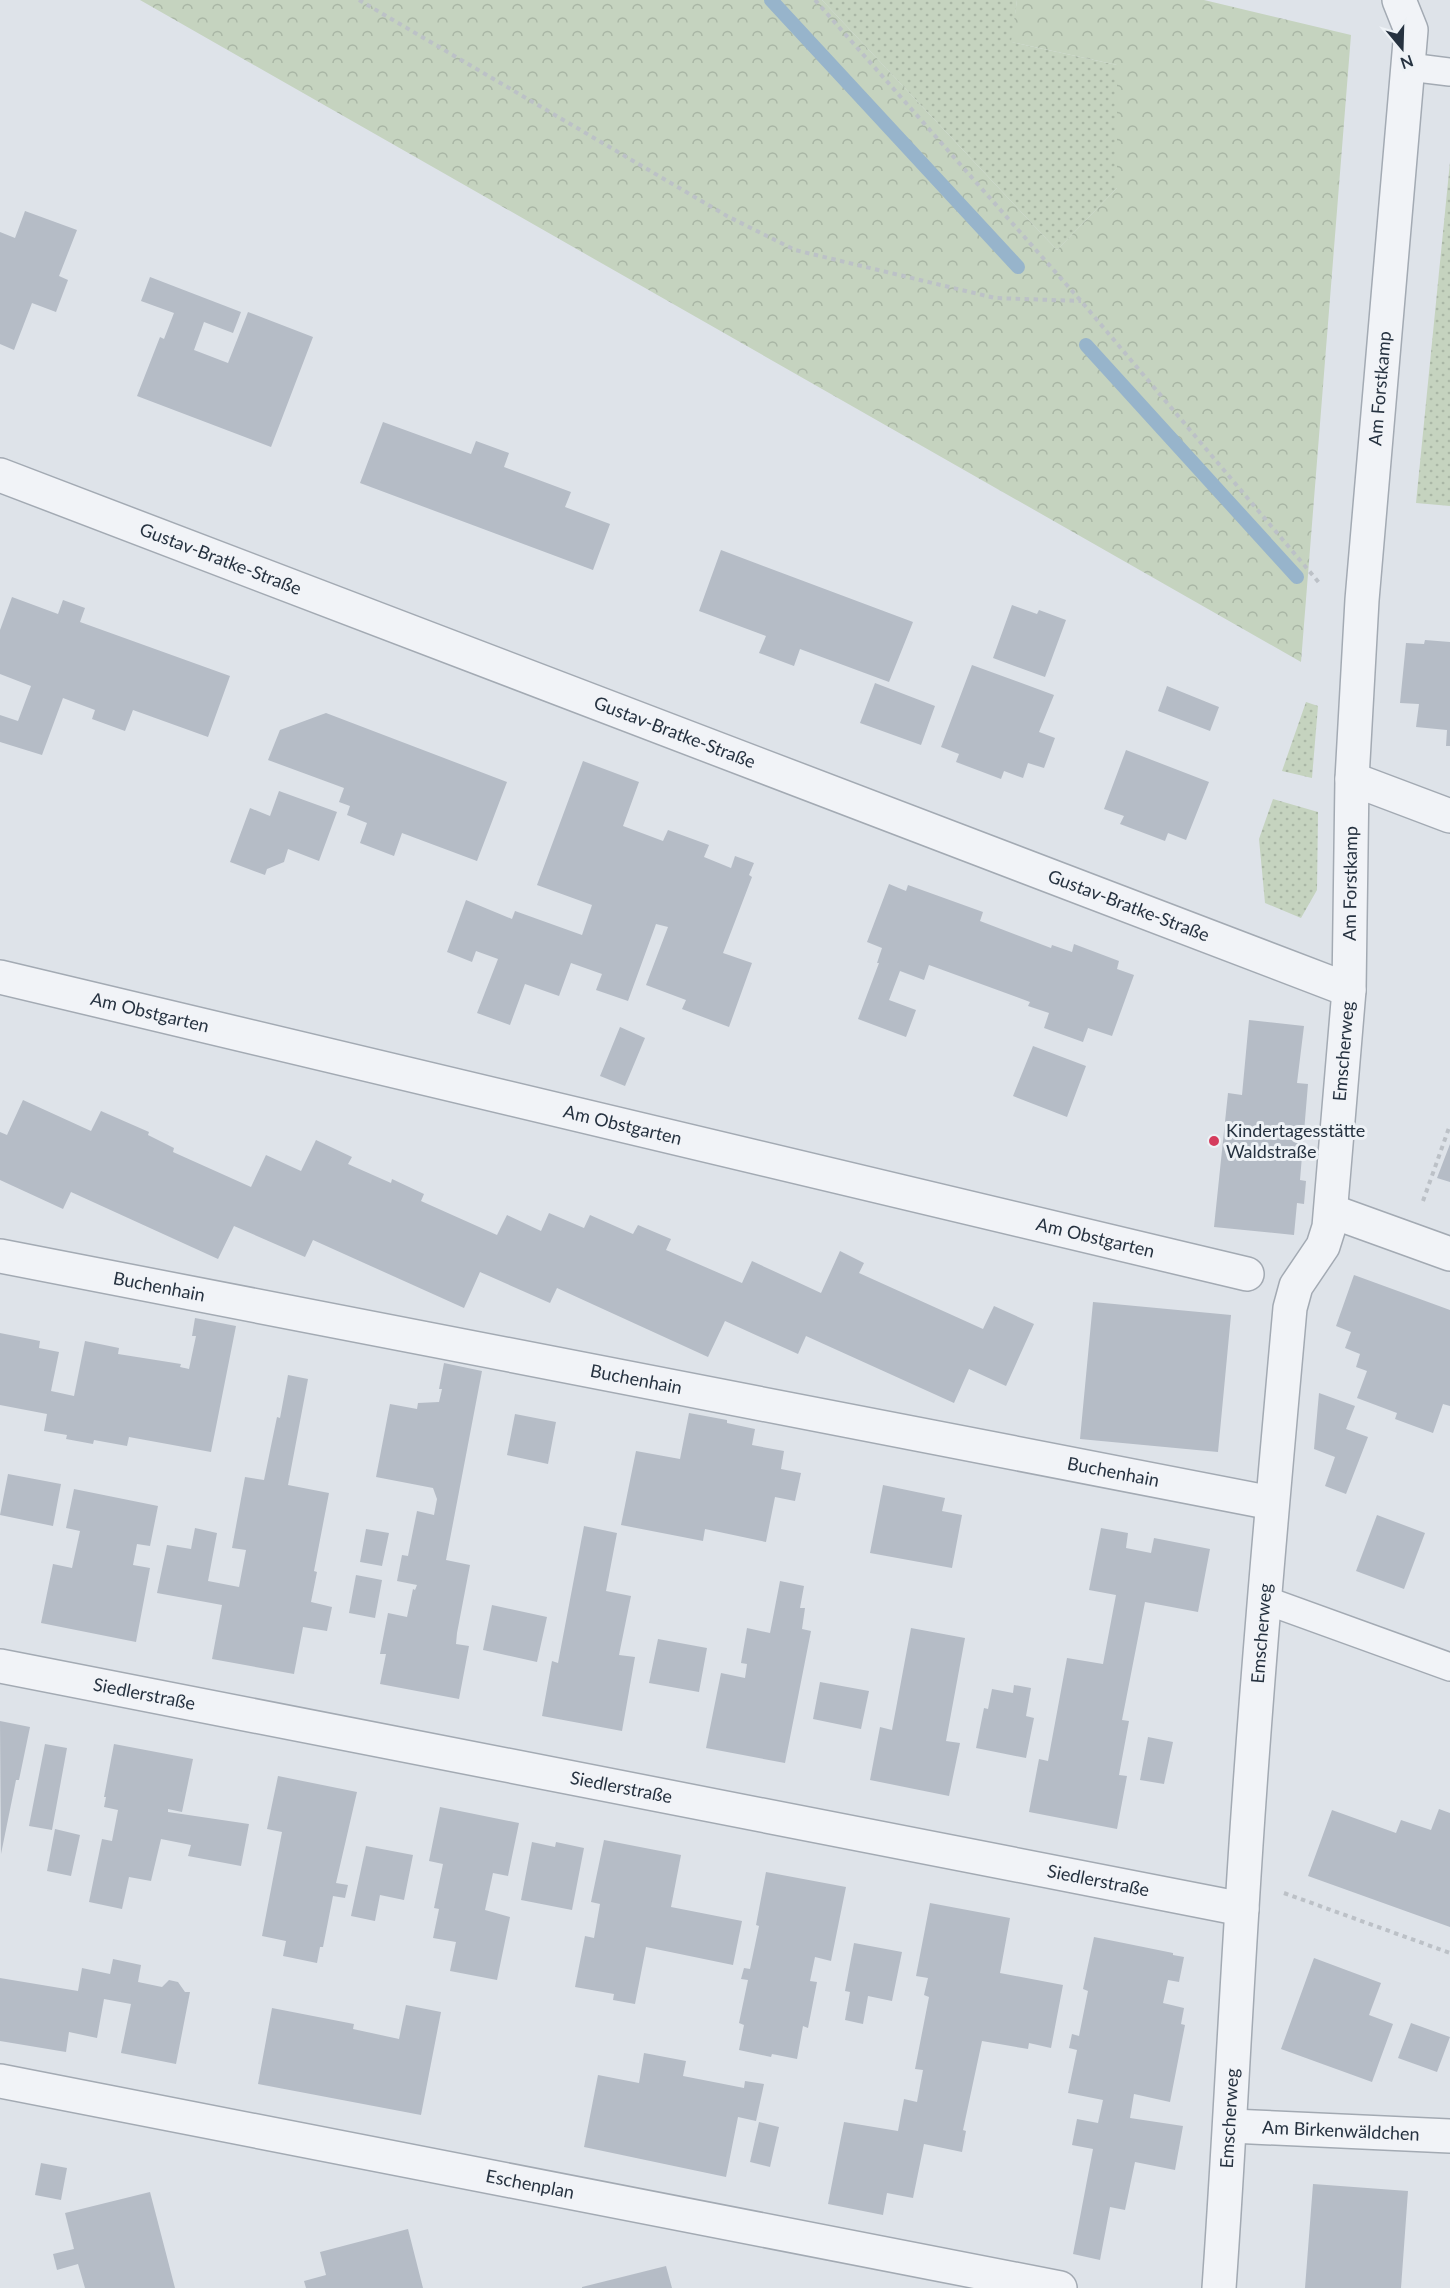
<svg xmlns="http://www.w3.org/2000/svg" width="1450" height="2288" viewBox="0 0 1450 2288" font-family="Lato,sans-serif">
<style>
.grass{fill:url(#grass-dots)}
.forest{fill:url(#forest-crowns)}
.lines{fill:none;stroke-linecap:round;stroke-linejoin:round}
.stream{stroke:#97b4cb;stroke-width:14}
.building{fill:#b5bcc6}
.lane-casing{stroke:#a3aab3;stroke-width:30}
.street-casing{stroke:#a3aab3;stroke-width:36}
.path{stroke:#bcc1c7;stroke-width:4;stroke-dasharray:4.5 4.5;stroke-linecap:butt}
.lane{stroke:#f1f3f7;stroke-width:27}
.street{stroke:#f1f3f7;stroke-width:33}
.poi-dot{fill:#d53c5d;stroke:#eef2f6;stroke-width:2}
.labels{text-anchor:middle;stroke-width:6;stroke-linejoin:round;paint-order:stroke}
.street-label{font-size:18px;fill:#263240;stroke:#eef2f6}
.poi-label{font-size:18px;fill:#263240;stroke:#eef2f6;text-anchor:start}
</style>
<defs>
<pattern id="grass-dots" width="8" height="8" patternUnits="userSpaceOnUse" patternTransform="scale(1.5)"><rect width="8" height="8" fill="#c5d3bf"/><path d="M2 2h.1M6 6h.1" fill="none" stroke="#a9b6a5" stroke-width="1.8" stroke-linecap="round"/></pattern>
<pattern id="forest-crowns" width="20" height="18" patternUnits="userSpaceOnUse" patternTransform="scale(1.5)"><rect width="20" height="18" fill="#c5d3bf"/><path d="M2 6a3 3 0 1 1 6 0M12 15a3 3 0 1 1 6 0" fill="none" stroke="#a9b6a5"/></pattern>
</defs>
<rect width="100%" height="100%" fill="#dee3e9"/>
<!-- grass -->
<path class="grass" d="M822 0H1017L1012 42 1117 65V188L1057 250Z
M1450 162V506L1416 503Z
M1306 702 1318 706 1312 778 1282 771Z
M1273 799 1318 812 1317 890 1301 918 1265 903 1259 839Z"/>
<!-- forest -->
<path class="forest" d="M140 0H822L1057 250 1117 188V65L1011 42 1017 0H1204L1351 35 1301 662Z"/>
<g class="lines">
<!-- stream -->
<path class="stream" d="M771 0 1018 267
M1086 345 1297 577"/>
</g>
<!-- building -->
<path class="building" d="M25 211 77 230 59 276 68 280 56 312 32 303 14 350 0 344V232L15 238Z
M150 277 241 312 233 333 204 322 194 350 228 363 248 312 313 337 271 447 137 396 160 337 164 339 174 313 141 301Z
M383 422 471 454 476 441 509 453 504 467 571 492 565 507 610 524 593 570 360 483Z
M721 550 913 622 889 682 800 649 794 666 759 653 766 636 699 611Z
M12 597 58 614 63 600 85 608 80 622 230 676 208 737 133 710 125 731 92 719 95 710 63 698 42 755 0 742V715L18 721 31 686 0 674V630Z
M1012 605 1037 614 1039 610 1066 620 1045 677 993 658Z
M1425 640 1450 642V746H1446L1447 730 1416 727 1419 704 1400 703 1406 643 1424 644Z
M972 665 1054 695 1039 732 1055 738 1044 768 1028 763 1023 778 1004 771 1001 779 956 762 959 754 941 747Z
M875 683 935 706 921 745 860 723Z
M1167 686 1219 707 1210 731 1158 711Z
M326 713 507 782 477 861 402 833 394 856 360 843 367 823 347 815 350 806 339 802 344 788 268 760 280 730Z
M1126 750 1209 782 1186 840 1168 833 1165 841 1120 824 1124 816 1104 809Z
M583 761 639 782 623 826 663 841 668 830 709 845 704 857 731 868 735 856 754 863 749 875 752 877 723 953 752 963 729 1027 682 1009 686 1000 646 985 668 927 656 924 628 1001 596 990 602 974 571 963 559 996 525 984 510 1025 477 1013 498 959 476 951 472 962 447 952 466 900 512 919 515 911 582 935 592 905 537 885Z
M279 791 337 812 319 861 288 849 284 862 267 869 265 875 230 862 250 808 270 816Z
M889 884 906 891 908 885 983 912 980 921 1051 948 1052 945 1072 952 1074 944 1119 961 1117 969 1134 975 1112 1036 1088 1028 1083 1042 1044 1028 1049 1013 1028 1006 1030 1002 929 965 924 980 900 971 889 1000 916 1010 906 1037 858 1019 879 963H877L882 948 867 942Z
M1249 1020 1304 1026 1297 1083 1308 1084 1300 1180 1306 1181 1304 1204 1297 1203 1294 1235 1214 1227 1228 1093 1242 1095Z
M620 1027 645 1038 625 1086 600 1076Z
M1033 1046 1086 1066 1067 1117 1013 1096Z
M23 1100 91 1131 101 1111 149 1132 148 1135 174 1148 173 1152 251 1187 266 1155 301 1171 316 1140 352 1157 348 1164 391 1183 392 1179 424 1194 421 1201 497 1235 507 1215 541 1231 549 1213 584 1228 590 1215 633 1234 638 1225 671 1239 666 1250 742 1283 752 1261 821 1293 840 1251 864 1263 859 1273 983 1329 994 1306 1034 1324 1006 1386 969 1369 954 1403 806 1336 798 1354 725 1321 708 1357 557 1288 550 1303 480 1272 464 1308 313 1240 305 1257 234 1226 218 1259 71 1192 63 1209 0 1180V1132L7 1135Z
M1450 1144V1182L1437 1178Z
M1354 1275 1450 1310V1406L1443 1404 1433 1433 1395 1419 1397 1413 1357 1398 1367 1371 1356 1367 1360 1354 1345 1348 1351 1332 1336 1326Z
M1093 1302 1231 1315 1218 1452 1080 1439Z
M195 1318 236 1326 211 1452 129 1437 127 1446 94 1440 93 1444 66 1439 67 1435 44 1431 47 1414 0 1405V1333L40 1341 39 1348 59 1352 51 1391 74 1396 85 1341 119 1348 118 1354 181 1364 180 1367 189 1369 196 1336H192Z
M444 1363 482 1371 446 1560 470 1565 457 1633 456 1644 469 1646 459 1699 380 1684 386 1654H380L388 1613 407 1617 413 1589 415 1590 417 1585 397 1581 402 1555 408 1556 417 1511 434 1515 437 1499 433 1488 376 1477 390 1404 417 1409 418 1403 439 1402 442 1389H439Z
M288 1375 308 1379 288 1485 329 1493 314 1571 317 1572 311 1602 332 1607 327 1631 303 1627 294 1674 212 1659 222 1605 157 1593 167 1545 191 1549 195 1528 217 1533 208 1581 239 1587 246 1550 232 1548 245 1477 264 1480 277 1417 280 1418Z
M1319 1393 1355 1406 1346 1429 1368 1437 1346 1494 1325 1486 1335 1457 1314 1449Z
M689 1413 727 1420V1423L755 1429 752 1445 784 1451 781 1469 801 1473 795 1501 775 1497 766 1542 705 1529 703 1541 621 1525 636 1451 680 1459Z
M515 1414 556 1422 548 1464 507 1455Z
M8 1474 61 1484 53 1526 0 1515Z
M883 1485 945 1498 942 1511 962 1515 952 1568 870 1553Z
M74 1489 158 1506 150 1546 137 1544 133 1565 150 1568 136 1642 41 1623 53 1564 72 1568 80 1531 66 1528Z
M1377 1515 1425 1533 1404 1589 1356 1571Z
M584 1526 617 1533 606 1591 631 1596 619 1655 635 1657 622 1731 542 1716 552 1661 558 1663Z
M1101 1528 1128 1533 1126 1548 1151 1553 1154 1538 1210 1549 1198 1612 1145 1602 1122 1720 1129 1721 1119 1775 1127 1776 1117 1829 1029 1812 1039 1759 1048 1761 1067 1658 1103 1664 1116 1595 1089 1590Z
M366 1529 389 1533 382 1566 360 1562Z
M356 1575 382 1580 375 1618 349 1613Z
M780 1581 804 1586 800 1608H805L802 1629 811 1631 785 1763 706 1748 721 1673 745 1678 747 1664 741 1663 747 1628 770 1633Z
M492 1605 547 1617 537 1662 483 1650Z
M911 1628 965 1638 946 1741 960 1743 949 1796 870 1780 880 1727 892 1730Z
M658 1639 707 1648 699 1692 649 1683Z
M820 1682 869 1691 861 1729 813 1719Z
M1014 1685 1031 1688 1026 1716 1034 1718 1026 1758 976 1748 984 1708 988 1709 992 1689 1013 1693Z
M0 1721 30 1727 19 1780H16L1 1854Z
M1148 1737 1173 1742 1164 1784 1140 1780Z
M45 1744 67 1748 52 1830 29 1826Z
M114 1744 193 1759 182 1812 168 1809V1812L249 1824 241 1866 188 1856 191 1845 161 1839 151 1881 129 1877 122 1909 89 1902 102 1839 112 1841 118 1810 104 1807 106 1797H104Z
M278 1776 357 1792 336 1883 348 1885 345 1898 333 1896 323 1947H320L317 1963 283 1956 286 1941 262 1936 282 1832 267 1829Z
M440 1807 519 1823 508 1876 493 1873 485 1910 510 1917 497 1980 450 1971 456 1942 433 1938 439 1909 434 1908 443 1864 429 1861Z
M1439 1809 1450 1813V1927L1308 1876 1332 1810 1396 1833 1401 1820 1431 1830Z
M55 1829 80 1835 71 1876 47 1871Z
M604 1840 681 1855 671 1907 742 1921 733 1965 646 1947 635 2004 613 2000 614 1994 575 1987 585 1936 594 1938 600 1904 591 1902Z
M532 1842 555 1847 556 1842 584 1848 572 1910 521 1900Z
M366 1846 413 1855 404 1900 380 1895 375 1921 351 1916Z
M766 1872 846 1887 831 1961 815 1957 810 1981 817 1982 808 2028 803 2026 797 2059 772 2054 771 2057 739 2050 744 2025 739 2023 748 1980 741 1979 744 1968 750 1969 759 1926 756 1925Z
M930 1903 1010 1918 1000 1973 1063 1985 1051 2048 1029 2043 1028 2049 982 2041 963 2130 966 2131 962 2152 924 2144 913 2198 887 2193 883 2215 828 2204 844 2122 898 2131 904 2099 917 2102 923 2070 915 2069 929 1997 924 1995 928 1978 916 1976Z
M1094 1937 1173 1953V1955L1184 1957 1179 1982 1168 1980 1163 2003 1184 2008 1181 2024 1185 2025 1170 2102 1134 2094 1130 2118 1183 2126 1175 2170 1135 2162 1125 2210 1110 2207 1100 2260 1073 2254 1093 2149 1072 2145 1077 2119 1098 2123 1103 2100 1068 2093 1077 2050 1069 2048 1072 2034 1079 2036 1088 1991 1083 1989Z
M854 1943 902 1952 892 2001 868 1996 863 2024 845 2020 850 1992 845 1991Z
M1314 1958 1381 1983 1369 2015 1393 2024 1372 2082 1281 2049Z
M113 1959 141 1965 138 1982 162 1987 169 1980 178 1982 185 1992H190L176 2064 121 2053 131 2004 104 1999 97 2038 69 2032 66 2052 0 2041V1978L78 1991 82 1968 110 1974Z
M406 2005 441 2012 421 2115 258 2084 272 2008 354 2024 353 2029 399 2039Z
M1411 2023 1450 2037 1437 2072 1398 2058Z
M644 2053 686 2061 683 2076 744 2088 745 2081 764 2084 756 2121 738 2117 726 2177 584 2147 598 2075 639 2083Z
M759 2122 779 2127 770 2167 750 2162Z
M41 2163 67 2168 61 2200 35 2195Z
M1313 2184 1408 2191 1401 2288H1305Z
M150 2192 175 2288H85L78 2264 57 2270 53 2254 74 2249 65 2213Z
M408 2229 423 2288H306L304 2281 326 2275 320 2252Z
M666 2266 672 2288H582V2287Z"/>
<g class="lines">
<defs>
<path id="lane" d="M1409 67 1450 72
M1265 1600 1450 1667"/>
<g id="street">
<path id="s1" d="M0 475 1349 990"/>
<path d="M1352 779 1450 816"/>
<path id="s2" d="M0 977 1247 1274"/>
<path d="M1331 1211 1450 1254"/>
<path id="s3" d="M0 1256 1272 1503"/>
<path id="s4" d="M0 1666 1242 1909"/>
<path id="s5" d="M0 2081 1060 2288"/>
<path id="s6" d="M1231 2126 1450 2136"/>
<path id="s7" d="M1219 2288C1228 2162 1234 2035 1242 1908 1254 1708 1272 1508 1290 1308L1296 1286 1323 1246 1329 1227 1349 990 1352 779 1362 600 1411 30 1399 0"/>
</g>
</defs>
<!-- lane casing -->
<use href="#lane" class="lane-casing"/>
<!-- street casing -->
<use href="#street" class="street-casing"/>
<!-- path -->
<path class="path" d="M359 0 727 216 795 250 995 298 1081 301
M815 0 1081 301 1321 585
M1423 1201 1450 1125
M1284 1893 1450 1953"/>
<!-- lane -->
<use href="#lane" class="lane"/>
<!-- street -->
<use href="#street" class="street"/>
</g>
<!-- markers -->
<circle class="poi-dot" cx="1214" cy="1141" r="6"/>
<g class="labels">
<!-- street labels -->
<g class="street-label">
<text dy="6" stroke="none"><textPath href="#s7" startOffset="1914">Am Forstkamp</textPath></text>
<text dy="6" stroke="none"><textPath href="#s1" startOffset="236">Gustav-Bratke-Straße</textPath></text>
<text dy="6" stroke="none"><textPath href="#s1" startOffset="722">Gustav-Bratke-Straße</textPath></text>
<text dy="6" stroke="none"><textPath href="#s7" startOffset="1418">Am Forstkamp</textPath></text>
<text dy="6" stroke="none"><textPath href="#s1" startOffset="1208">Gustav-Bratke-Straße</textPath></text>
<text dy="6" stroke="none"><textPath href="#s2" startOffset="154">Am Obstgarten</textPath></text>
<text dy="6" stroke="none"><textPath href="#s7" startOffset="1250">Emscherweg</textPath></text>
<text dy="6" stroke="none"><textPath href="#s2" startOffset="640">Am Obstgarten</textPath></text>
<text dy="6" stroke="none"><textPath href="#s2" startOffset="1126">Am Obstgarten</textPath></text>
<text dy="6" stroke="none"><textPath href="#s3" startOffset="162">Buchenhain</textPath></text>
<text dy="6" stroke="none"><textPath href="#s3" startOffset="648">Buchenhain</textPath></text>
<text dy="6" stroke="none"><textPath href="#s3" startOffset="1134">Buchenhain</textPath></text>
<text dy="6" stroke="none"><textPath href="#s7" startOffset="656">Emscherweg</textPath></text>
<text dy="6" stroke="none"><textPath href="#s4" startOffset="147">Siedlerstraße</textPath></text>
<text dy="6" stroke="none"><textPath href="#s4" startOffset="633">Siedlerstraße</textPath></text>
<text dy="6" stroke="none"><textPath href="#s4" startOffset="1119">Siedlerstraße</textPath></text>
<text dy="6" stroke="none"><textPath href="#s7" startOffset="170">Emscherweg</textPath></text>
<text dy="6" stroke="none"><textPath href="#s6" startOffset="110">Am Birkenwäldchen</textPath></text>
<text dy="6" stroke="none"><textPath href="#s5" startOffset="540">Eschenplan</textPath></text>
</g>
<!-- poi labels -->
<g class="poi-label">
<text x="1226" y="1137">Kindertagesstätte<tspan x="1226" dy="21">Waldstraße</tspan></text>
</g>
</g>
<!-- north arrow -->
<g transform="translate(1402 48) rotate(161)" stroke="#eef2f6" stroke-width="4.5" paint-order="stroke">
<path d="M0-4.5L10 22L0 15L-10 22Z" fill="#263240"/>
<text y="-9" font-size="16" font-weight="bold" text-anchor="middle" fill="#263240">N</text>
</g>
</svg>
